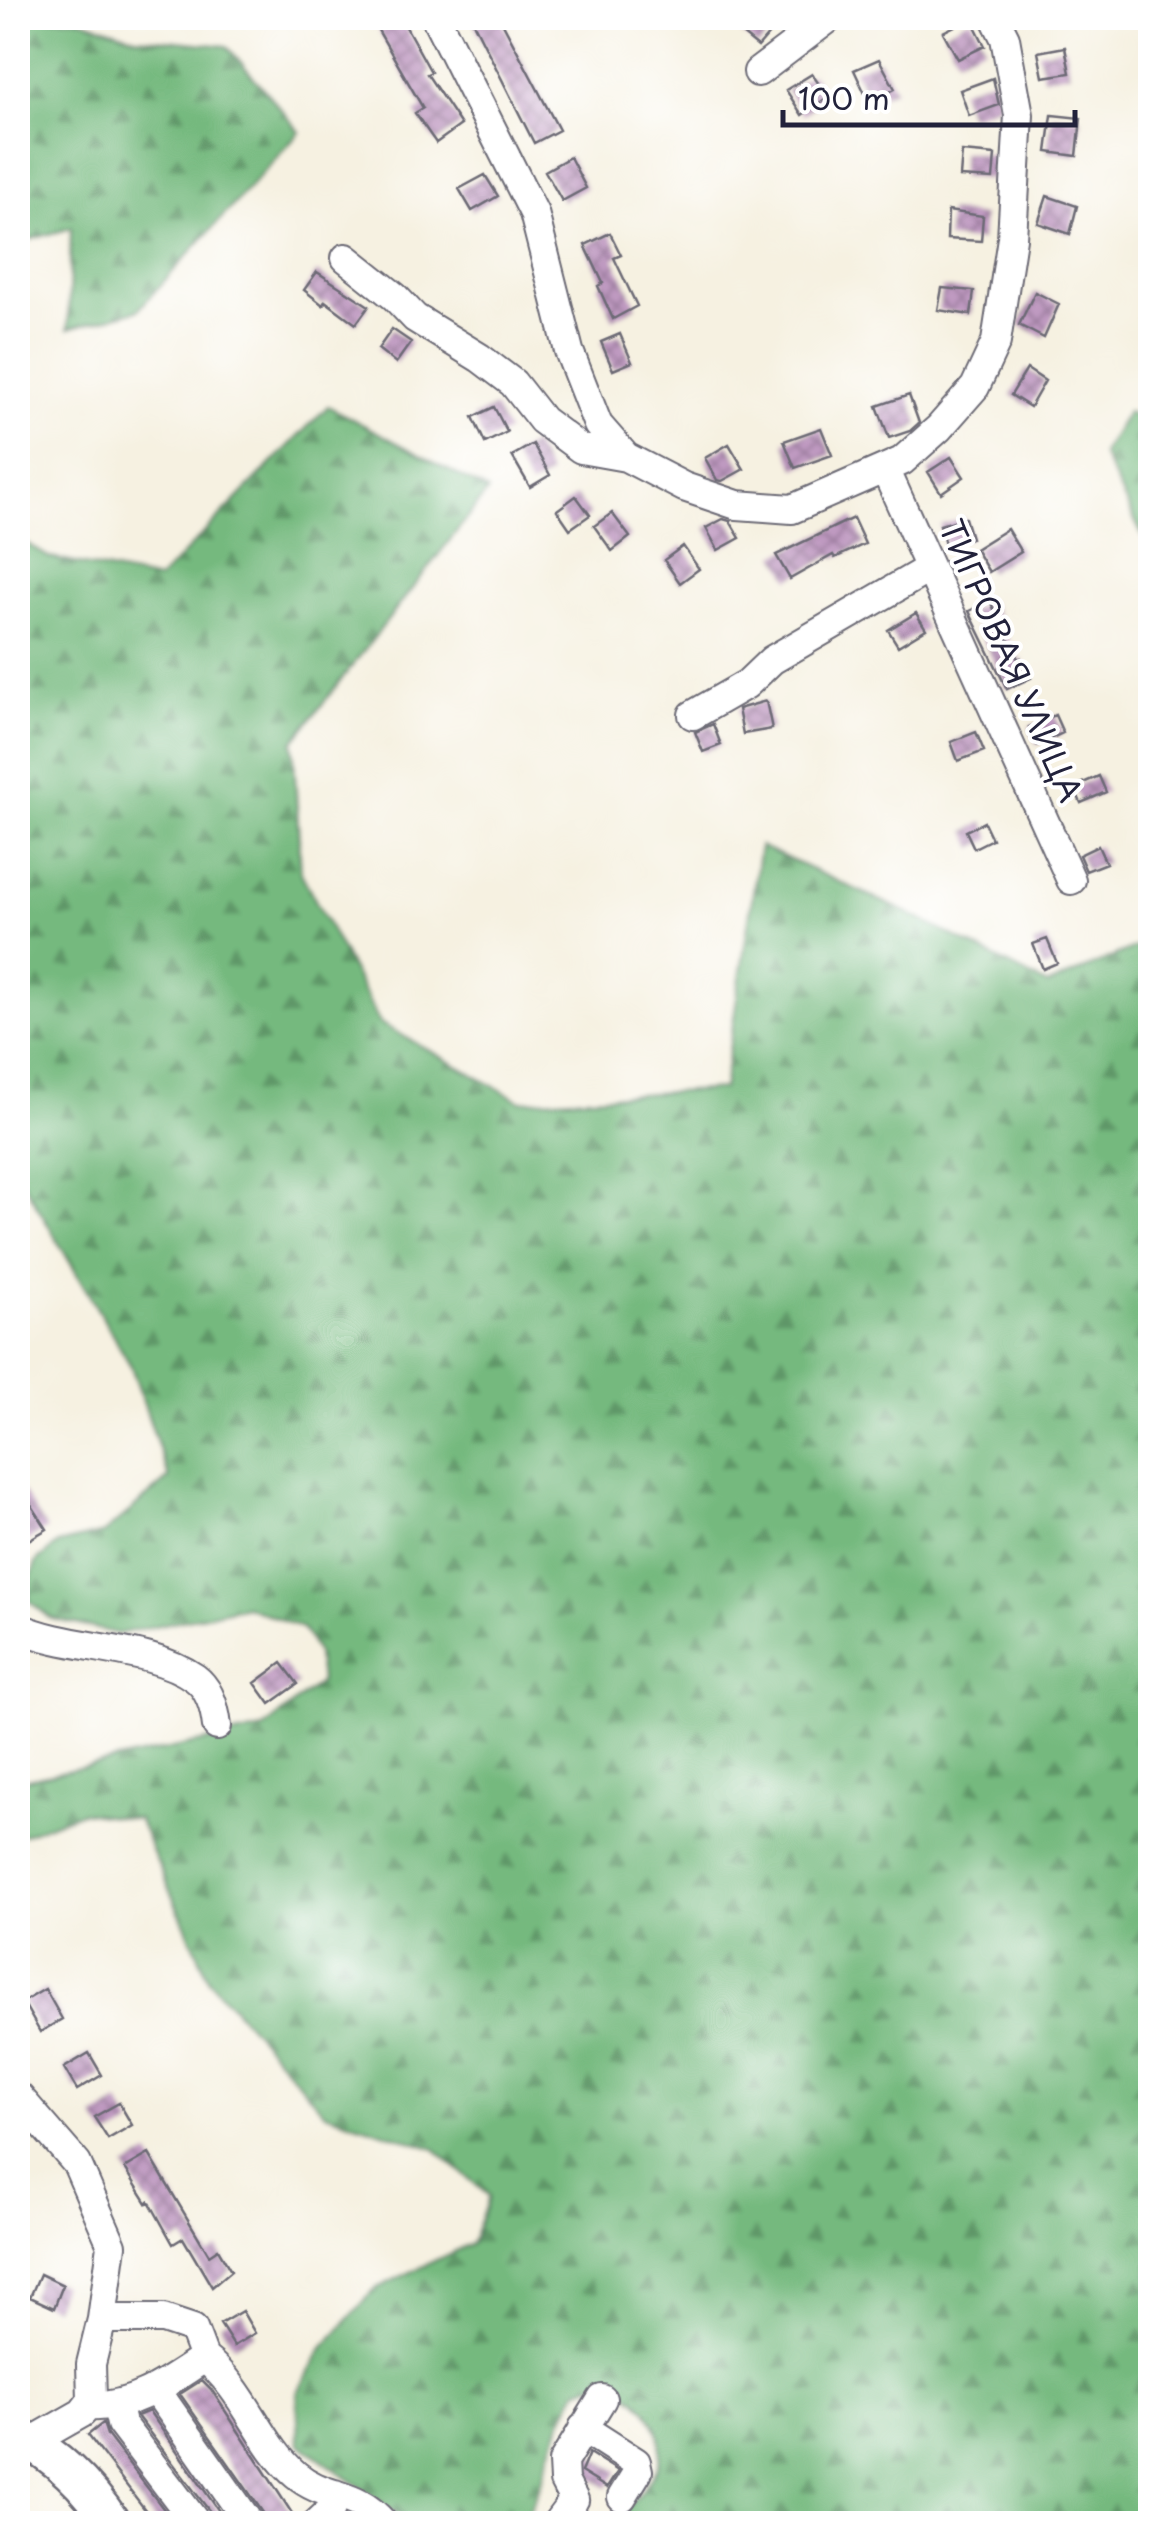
<svg xmlns="http://www.w3.org/2000/svg" width="1168" height="2541" viewBox="0 0 1168 2541" font-family="'Playpen Sans',sans-serif">
<style>
.forest{fill:url(#forest-firs);stroke:#4b6e5c;stroke-width:2.5}
.building{fill:url(#building-cross-hatch)}
.lines{fill:none;stroke-linecap:round;stroke-linejoin:round}
.minor-casing{stroke:#6c6a75;stroke-width:32}
.major-casing{stroke:#6c6a75;stroke-width:40}
.minor{stroke:#fff;stroke-width:28}
.major{stroke:#fff;stroke-width:35}
.labels{text-anchor:middle;stroke-width:8;stroke-linejoin:round;paint-order:stroke}
.street-label{font-size:32px;fill:#22223b;stroke:#fff}
</style>
<defs>
<pattern id="forest-firs" width="22" height="20" patternUnits="userSpaceOnUse" patternTransform="scale(2.5)"><rect width="22" height="20" fill="#74b97e"/><path d="M5 1l3.5 6h-7zM16 11l3.5 6h-7z" fill="#5f9668"/></pattern>
<pattern id="building-cross-hatch" width="8" height="8" patternUnits="userSpaceOnUse" patternTransform="scale(2.5)"><rect width="8" height="8" fill="#bf9ac1"/><path d="M0 0l8 8M0 8l8-8" fill="none" stroke="#9b7d9e"/></pattern>
</defs>
<rect width="100%" height="100%" fill="#fff"/>
<filter id="ink" filterUnits="userSpaceOnUse"><feTurbulence type="fractalNoise" baseFrequency=".01" numOctaves="2"/><feDisplacementMap in="SourceGraphic" scale="20" xChannelSelector="R" yChannelSelector="G"/><feConvolveMatrix kernelMatrix="1 2 1 2 8 2 1 2 1" color-interpolation-filters="sRGB"/></filter>
<filter id="wash" filterUnits="userSpaceOnUse"><feTurbulence type="fractalNoise" baseFrequency=".0048" numOctaves="4" result="noise"/><feDisplacementMap in="SourceGraphic" scale="40" xChannelSelector="R" yChannelSelector="G"/><feGaussianBlur stdDeviation="2.25" result="paint"/><feColorMatrix in="noise" values="0 0 0 0 0 0 0 0 0 0 0 0 0 0 0 0 0 1.4 0 .05"/><feComposite in="paint" operator="in"/></filter>
<g filter="url(#wash)">
<rect width="100%" height="100%" fill="#f6f1e1"/>
<!-- forest -->
<path class="forest" d="M18 18H77L136 37 227 46 300 132 138 310 68 329 71 228 18 243Z
M328 406 488 491 293 742 301 873 380 1023 521 1101 723 1089 760 846 908 913 1048 985 1150 941V2523H611C630 2504 649 2488 658 2463 670 2429 636 2386 602 2384 596 2383 586 2387 579 2389 551 2430 548 2481 523 2523H409L299 2443 297 2393 323 2348 375 2289 472 2243 489 2196 435 2149 325 2113 210 1981 138 1819 81 1812 18 1837V1781L263 1729 320 1682 317 1654 302 1628 246 1606 118 1634 50 1618 29 1601V1581L37 1561 58 1544 104 1533 169 1478 131 1366 18 1174V538L50 558 158 580Z
M1127 412 1150 422V551L1102 454Z"/>
<g id="blocks">
<!-- building -->
<path class="building" d="M371 18H401L431 72 427 74 461 125 436 143 415 113 423 108Z
M471 18H500L559 130 534 143Z
M746 18H764L776 26 758 47 736 29Z
M971 18 985 46 958 59 943 32Z
M1065 47 1070 73 1043 77 1038 52Z
M879 59 895 89 869 102 854 70Z
M812 74 828 97 802 115 786 90Z
M993 78 999 105 969 116 960 90Z
M1052 115 1081 118 1077 156 1047 152Z
M962 152 995 155 993 179 960 177Z
M570 157 586 188 562 201 545 171Z
M485 175 498 196 472 211 459 189Z
M1047 196 1077 206 1070 234 1038 223Z
M948 211 983 216 981 241 947 239Z
M610 233 621 255 614 258 637 306 613 319 598 286 603 283 585 245Z
M317 272 369 306 356 324 325 301 323 305 304 290Z
M942 288 974 291 971 315 938 310Z
M1035 292 1059 304 1044 338 1019 325Z
M392 329 411 342 396 363 378 349Z
M620 334 632 362 613 370 601 342Z
M1027 369 1045 381 1030 407 1011 395Z
M909 395 919 423 910 431 889 438 877 406Z
M494 407 507 432 485 443 473 417Z
M821 428 832 455 795 468 784 441Z
M533 444 550 475 530 487 512 456Z
M729 444 744 469 722 481 717 480 705 458Z
M951 457 964 477 941 493 928 472Z
M576 496 590 515 570 529 557 510Z
M612 513 630 537 612 551 594 526Z
M853 518 865 544 835 558 833 555 790 579 776 555Z
M965 518 971 538 945 545 940 525Z
M723 519 730 521 740 538 718 550 706 528Z
M1007 529 1021 552 989 572 975 549Z
M683 546 699 569 680 583 664 560Z
M990 601 1018 659 1021 658 1031 678 1007 689 969 611Z
M916 613 926 629 898 646 888 630Z
M766 701 772 729 743 734 738 709Z
M1055 715 1063 733 1037 745 1029 727Z
M713 724 721 745 703 752 695 732Z
M976 732 984 751 958 761 951 742Z
M1099 776 1106 792 1081 803 1074 787Z
M984 822 992 839 974 848 966 831Z
M1098 846 1106 863 1086 871 1079 855Z
M1047 939 1057 963 1043 969 1033 944Z
M18 1484 47 1529 25 1542 18 1530Z
M282 1663 298 1684 270 1704 255 1683Z
M45 1989 62 2019 40 2032 23 2002Z
M89 2053 102 2075 77 2090 64 2068Z
M119 2103 132 2125 108 2139 94 2117Z
M149 2154 209 2255 218 2249 231 2271 212 2287 183 2238 173 2244 149 2201 147 2203 125 2168Z
M40 2274 63 2285 54 2308 30 2297Z
M242 2311 255 2333 234 2346 220 2324Z
M202 2380 211 2389 299 2524H267L264 2514 180 2394Z
M149 2411 228 2524H214L211 2513 137 2416Z
M103 2423 107 2435 175 2524H156L88 2435Z
M589 2453 618 2471 607 2488 581 2472Z"/>
</g>
</g>
<g filter="url(#ink)">
<use href="#blocks" fill-opacity="0" stroke="#6c6a75" stroke-width="2.5"/>
<g class="lines">
<defs>
<path id="minor" d="M436 18 534 213 569 351 598 425 626 457 684 487 737 505 792 509 902 461 939 428 975 387 996 342 1012 238 1019 115 1005 38 995 18
M758 72 829 18
M346 258 395 297 415 318 480 358 513 383 542 420 581 449 626 457
M886 471 1071 880
M693 715 747 684 772 660 930 568
M18 1627C69 1651 149 1645 195 1678 210 1689 215 1709 217 1726
M18 2096 77 2164 112 2245 102 2319 91 2364 92 2400 82 2413 31 2442
M102 2319H163L193 2329 204 2358
M156 2390 250 2524
M89 2406C132 2409 168 2382 204 2358 245 2389 260 2445 296 2475 326 2500 356 2490 384 2524
M117 2407 121 2424 197 2524
M583 2428 636 2462 638 2471 622 2497
M316 2524 330 2511 335 2494
M556 2524 574 2500 564 2481 563 2462 602 2399"/>
<path id="major" d="M18 2435C58 2456 88 2486 113 2524"/>
</defs>
<!-- minor casing -->
<use href="#minor" class="minor-casing"/>
<!-- major casing -->
<use href="#major" class="major-casing"/>
<!-- minor -->
<use href="#minor" class="minor"/>
<!-- major -->
<use href="#major" class="major"/>
</g>
</g>
<g class="labels">
<!-- street labels -->
<g class="street-label">
<text transform="translate(1010 661) rotate(66)" y="11">ТИГРОВАЯ УЛИЦА</text>
</g>
</g>
<!-- margin -->
<rect width="1168" height="2541" fill="none" stroke="#fff" stroke-width="60"/>
<!-- scale -->
<path d="M783 110v15h292v-15" fill="none" stroke="#22223b" stroke-width="5"/>
<text x="798" y="110" font-size="30" fill="#22223b" stroke="#ffffff" stroke-width="8" paint-order="stroke">100 m</text>
</svg>
